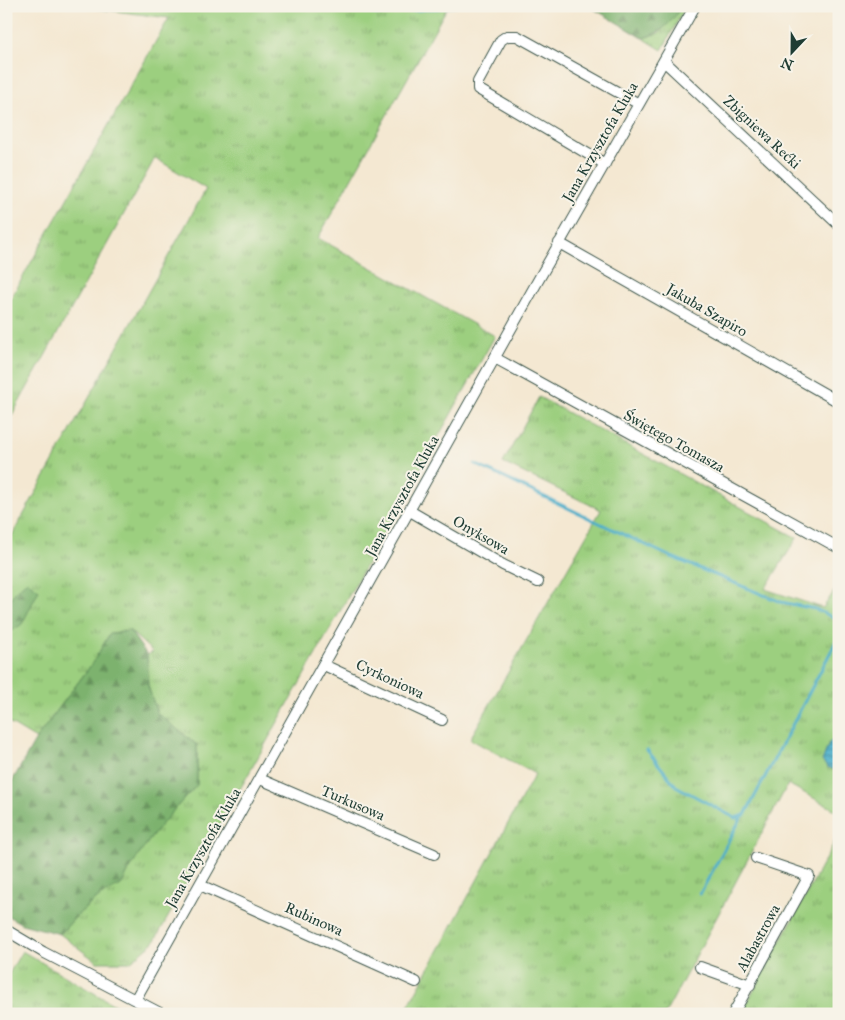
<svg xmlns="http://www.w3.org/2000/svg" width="845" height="1020" viewBox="0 0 845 1020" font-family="'IM FELL Great Primer',serif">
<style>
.grass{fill:url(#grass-tufts);stroke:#5e865a}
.forest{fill:url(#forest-firs);stroke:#4e7851}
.water{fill:url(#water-rules);stroke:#35767f}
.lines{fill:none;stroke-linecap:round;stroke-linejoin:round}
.stream{stroke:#4baeca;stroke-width:3}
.minor-casing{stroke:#3f574c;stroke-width:12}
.minor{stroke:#fff;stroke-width:10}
.labels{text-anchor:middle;stroke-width:4;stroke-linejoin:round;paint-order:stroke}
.street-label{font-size:15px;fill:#1f3d34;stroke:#f7f3e8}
</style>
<defs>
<pattern id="grass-tufts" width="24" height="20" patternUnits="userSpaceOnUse" patternTransform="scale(1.25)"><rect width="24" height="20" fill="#9ccf7f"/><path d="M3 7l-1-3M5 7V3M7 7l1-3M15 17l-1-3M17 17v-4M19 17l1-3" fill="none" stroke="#7fa969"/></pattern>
<pattern id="forest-firs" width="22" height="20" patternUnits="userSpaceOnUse" patternTransform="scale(1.25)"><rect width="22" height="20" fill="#7db26e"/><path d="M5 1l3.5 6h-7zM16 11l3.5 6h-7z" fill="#66925b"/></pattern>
<pattern id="water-rules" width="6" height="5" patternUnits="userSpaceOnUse" patternTransform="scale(1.25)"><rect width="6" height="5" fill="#4baeca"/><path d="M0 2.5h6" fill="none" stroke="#3e8fa5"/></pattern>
</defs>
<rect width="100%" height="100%" fill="#f7f3e8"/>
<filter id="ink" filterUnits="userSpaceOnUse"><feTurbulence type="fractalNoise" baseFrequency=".02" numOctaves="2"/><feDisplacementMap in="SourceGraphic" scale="10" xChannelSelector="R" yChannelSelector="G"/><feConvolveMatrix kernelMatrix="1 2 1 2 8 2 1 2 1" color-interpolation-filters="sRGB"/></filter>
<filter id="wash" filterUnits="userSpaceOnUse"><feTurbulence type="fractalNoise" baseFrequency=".0096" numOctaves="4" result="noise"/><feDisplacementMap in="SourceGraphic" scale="20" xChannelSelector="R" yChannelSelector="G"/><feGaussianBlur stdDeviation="1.12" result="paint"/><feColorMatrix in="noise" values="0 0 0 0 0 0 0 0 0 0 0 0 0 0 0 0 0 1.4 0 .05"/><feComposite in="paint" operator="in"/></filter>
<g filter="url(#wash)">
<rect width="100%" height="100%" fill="#f4e8d2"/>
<!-- grass -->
<path class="grass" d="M76 6H448L318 238 495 336 154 942 130 962H97L60 934C78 914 95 896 121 885 140 848 168 815 197 785V745L157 713 148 686 147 655 153 652 130 631 110 633 94 661 36 739 6 721V546L206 189 155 158 6 426V307L169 18Z
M682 6H686L662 50 643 38 659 33Z
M539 397 797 538 765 589 823 608 839 584V812L788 784 665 1014H404L535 774 470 739 601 510 503 463Z
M839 834V1014H741Z
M22 951 118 1007 135 1014H6V979Z"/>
<!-- forest -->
<path class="forest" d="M589 6H682C671 23 663 32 643 38Z
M27 581 39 590 22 624 6 635C6 607 4 600 27 581Z
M130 631 147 655 148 686 157 713 197 745V785C168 815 140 848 121 885 95 896 78 914 60 934L22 924 6 915V792L36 739 94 661 110 633Z"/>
<!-- water -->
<path class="water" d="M839 736V771L827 767 822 761 829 743Z"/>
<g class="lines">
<!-- stream -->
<path class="stream" d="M328 6 379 14 456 6
M475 464 669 556 781 602 815 609 839 620
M647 750 676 786 735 818 745 815 839 636
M700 894 741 818"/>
</g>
</g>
<g filter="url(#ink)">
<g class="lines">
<defs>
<path id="minor" d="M664 61 839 225
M605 164 478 89V82L501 40 507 36H517L639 104
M559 243 839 402
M495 358 839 548
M410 511 503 565 538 582
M324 665 442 720
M260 779 434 854
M200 885 416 982
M6 930 43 952 162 1014
M700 967 750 985
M135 1000 540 277 695 6
M733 1014 809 876 756 858"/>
</defs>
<!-- minor casing -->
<use href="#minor" class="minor-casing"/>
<!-- minor -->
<use href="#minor" class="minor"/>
</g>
</g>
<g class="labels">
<!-- street labels -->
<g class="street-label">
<text transform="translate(762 132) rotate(43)" y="5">Zbigniewa Rećki</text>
<text transform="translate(600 142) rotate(-60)" y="5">Jana Krzysztofa Kluka</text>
<text transform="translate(707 310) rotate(30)" y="5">Jakuba Szapiro</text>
<text transform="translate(674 441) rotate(29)" y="5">Świętego Tomasza</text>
<text transform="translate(402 496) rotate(-61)" y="5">Jana Krzysztofa Kluka</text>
<text transform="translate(481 535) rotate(30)" y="5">Onyksowa</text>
<text transform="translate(390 679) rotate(25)" y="5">Cyrkoniowa</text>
<text transform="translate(353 803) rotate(23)" y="5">Turkusowa</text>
<text transform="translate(203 848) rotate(-60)" y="5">Jana Krzysztofa Kluka</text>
<text transform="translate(314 919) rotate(24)" y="5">Rubinowa</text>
<text transform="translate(758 938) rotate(-61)" y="5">Alabastrowa</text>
</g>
</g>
<!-- margin -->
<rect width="845" height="1020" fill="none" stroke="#f7f3e8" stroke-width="25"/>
<!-- north arrow -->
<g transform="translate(792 52) rotate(202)" stroke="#f7f3e8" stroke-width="4" paint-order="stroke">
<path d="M0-4L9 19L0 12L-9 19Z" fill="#1f3d34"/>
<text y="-8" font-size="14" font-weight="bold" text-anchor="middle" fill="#1f3d34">N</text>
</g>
</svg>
